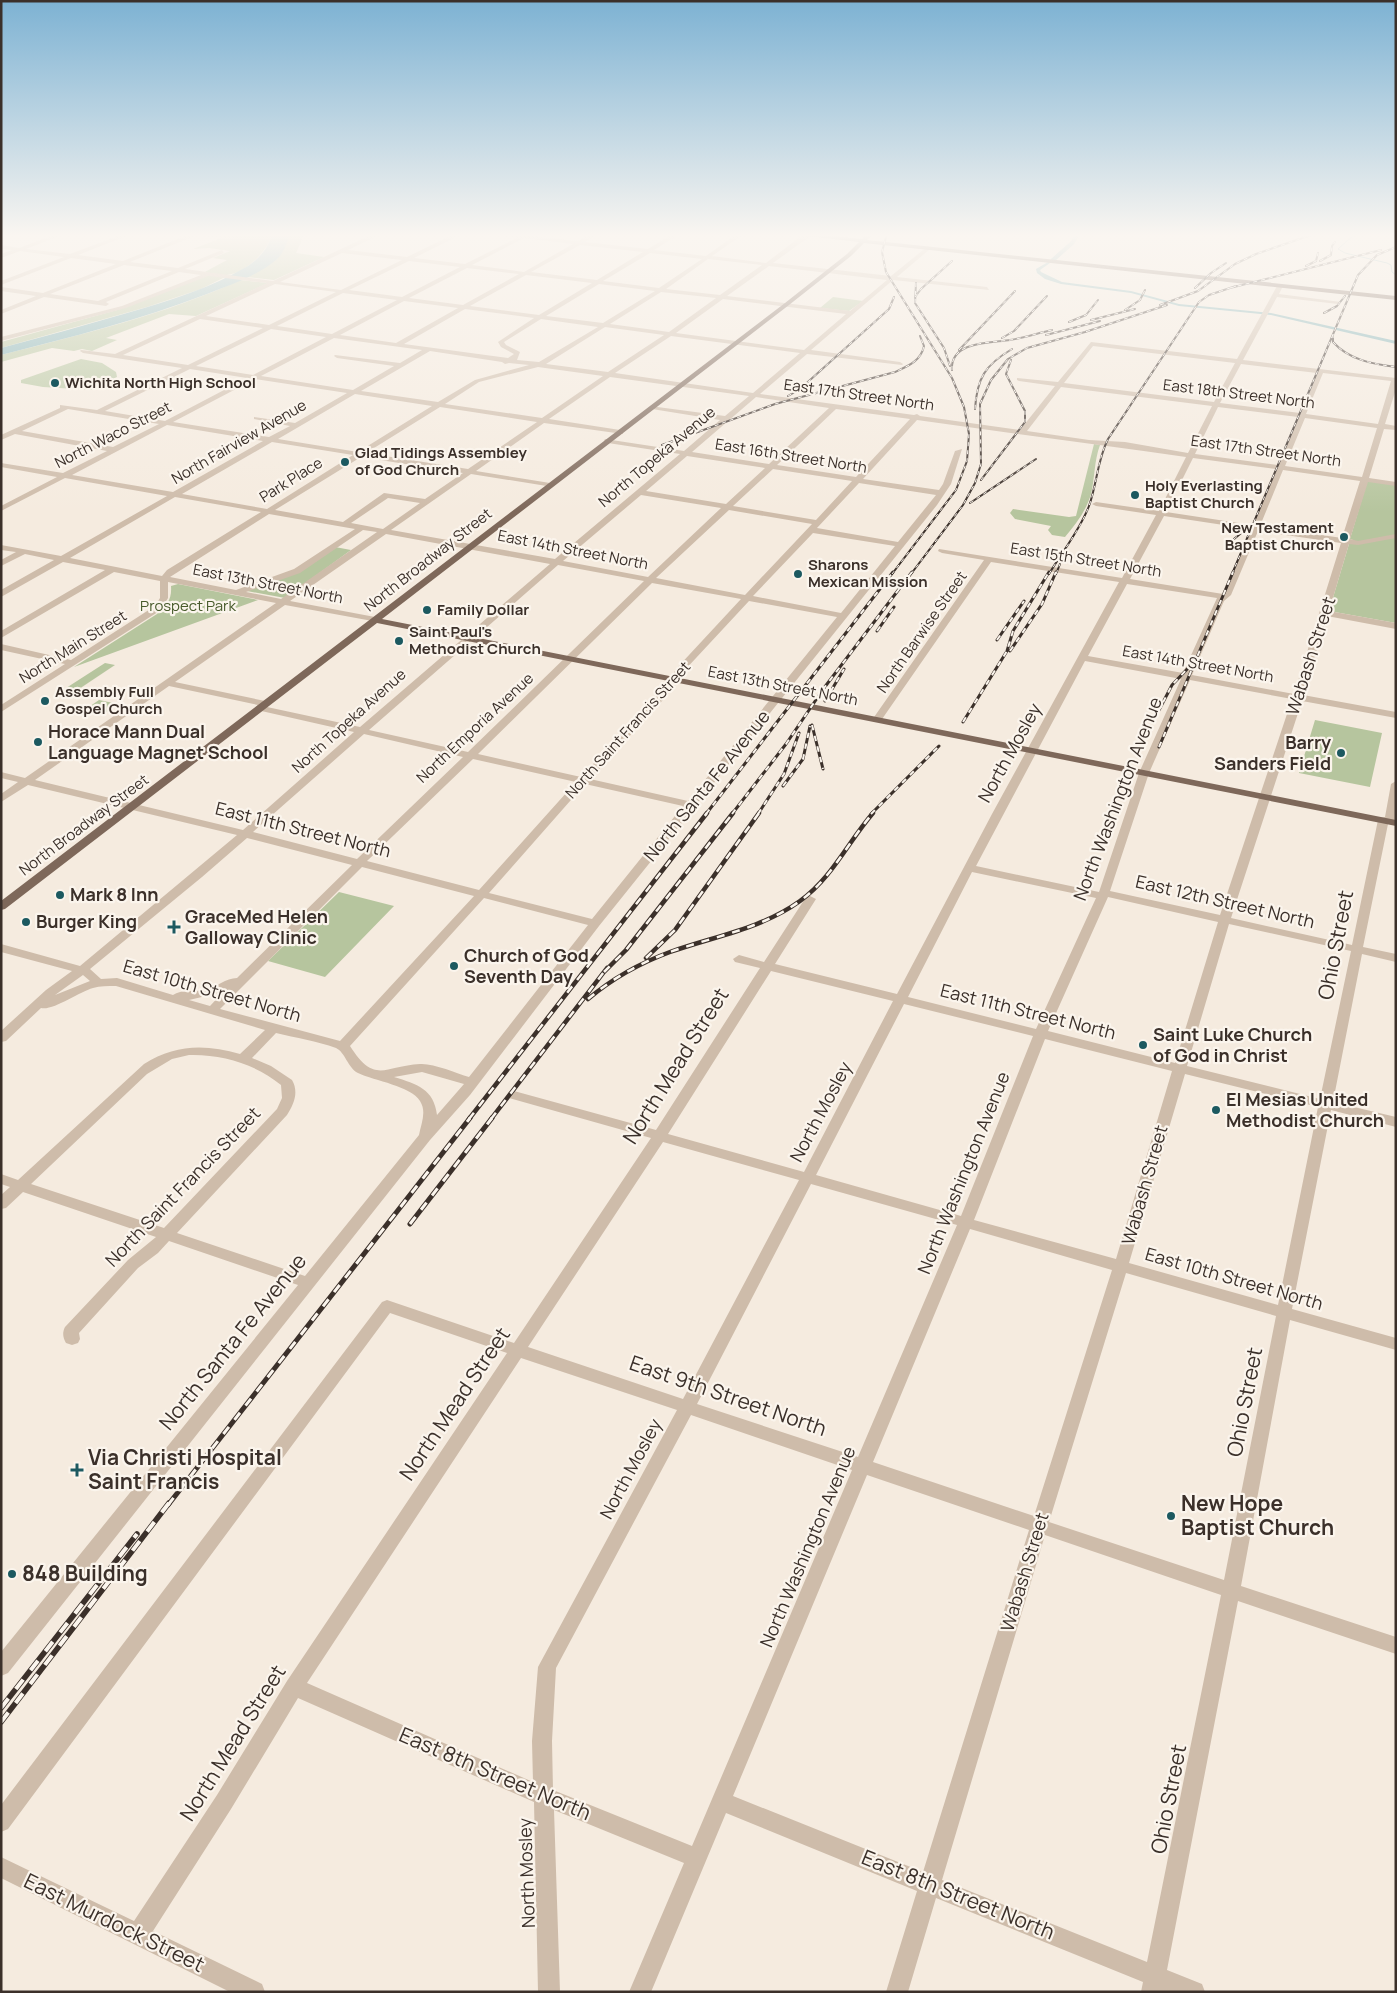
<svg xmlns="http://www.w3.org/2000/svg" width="1397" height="1993" viewBox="0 0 1397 1993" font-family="Manrope,sans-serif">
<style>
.green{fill:#b6c59e}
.water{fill:#7cafb4}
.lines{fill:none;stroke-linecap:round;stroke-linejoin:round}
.stream{stroke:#7cafb4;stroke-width:1}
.canal{fill:#7cafb4;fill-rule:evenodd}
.minor{fill:#cebcaa;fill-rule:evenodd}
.major{fill:#7e685a;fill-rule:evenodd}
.rail-far4-casing{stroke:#3b302a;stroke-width:2}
.rail-far3-casing{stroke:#3b302a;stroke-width:3}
.rail-far2-casing{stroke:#3b302a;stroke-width:4.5}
.rail-far1-casing{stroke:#3b302a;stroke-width:5}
.rail-casing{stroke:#3b302a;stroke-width:5.5}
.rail-far4{stroke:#fbf5ed;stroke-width:1;stroke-dasharray:4;stroke-linecap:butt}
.rail-far3{stroke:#fbf5ed;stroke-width:2;stroke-dasharray:5.5;stroke-linecap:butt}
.rail-far2{stroke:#fbf5ed;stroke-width:2.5;stroke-dasharray:8;stroke-linecap:butt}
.rail-far1{stroke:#fbf5ed;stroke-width:3;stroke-dasharray:9;stroke-linecap:butt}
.rail{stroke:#fbf5ed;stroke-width:4;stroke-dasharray:12;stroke-linecap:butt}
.poi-dot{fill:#1c5960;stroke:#fbf5ed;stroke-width:2}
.labels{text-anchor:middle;stroke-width:4.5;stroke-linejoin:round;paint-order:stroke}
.far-poi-label{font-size:15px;font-weight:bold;fill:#3b302a;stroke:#fbf5ed;text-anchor:start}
.far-street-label{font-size:15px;fill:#3b302a;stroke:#fbf5ed}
.far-park-label{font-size:15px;fill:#485b2c;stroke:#fbf5ed}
.street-label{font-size:18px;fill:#3b302a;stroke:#fbf5ed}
.poi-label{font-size:18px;font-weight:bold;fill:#3b302a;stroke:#fbf5ed;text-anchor:start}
.near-street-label{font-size:21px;fill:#3b302a;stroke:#fbf5ed}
.near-poi-label{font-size:21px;font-weight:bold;fill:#3b302a;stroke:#fbf5ed;text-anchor:start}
</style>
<rect width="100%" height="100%" fill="#f5ebdf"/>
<!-- green -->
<path class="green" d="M202 233H272V234C267 252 246 273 227 275 220 276 211 273 203 273L227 260 213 258 230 251 209 248 193 249 224 237 201 234Z
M290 233H303L301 242 296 253 324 257 274 280 246 277 277 259Z
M209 275 225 277 201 289 147 307 1 348V342L117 310Z
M240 280 268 283 196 316 169 314 106 338 117 340 92 351 82 349 74 351 52 348 1 362V355C83 334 164 315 240 280Z
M833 297 863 301 849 311 820 308Z
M81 359 102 363 116 372 117 377 92 390 43 387 21 383V380Z
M1094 444 1100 445C1094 461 1095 478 1091 494 1086 511 1076 524 1065 537L1052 535 1048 530 1051 526 1015 519 1010 513 1013 509 1069 517 1076 516Z
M1371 481 1396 485V623L1329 611 1349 544H1352L1353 540 1350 539 1367 482Z
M335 547 351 550 285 598 247 591 299 571Z
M178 584 258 600 74 667 157 614C167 605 172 600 171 586Z
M105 663 115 665 73 693 63 690Z
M99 700 118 704 102 715 83 711Z
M1315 720 1382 733 1370 787 1299 773Z
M339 892 394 906 325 977 268 961Z"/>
<!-- water -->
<path class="water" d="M272 233H290C287 243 284 253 276 260 257 276 230 285 207 294 140 320 71 337 1 355V348C43 337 85 325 127 313 168 301 211 288 248 266 259 259 270 246 272 233Z"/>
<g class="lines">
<!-- stream -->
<path class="stream" d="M1356 233 1338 249 1345 253 1387 263 1391 265 1392 272 1396 275"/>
<!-- canal -->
<path class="canal" d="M1077 233H1081L1074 244 1055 261H1051V259L1070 242Z
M1048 262 1050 263 1040 270 1041 272 1062 282 1131 291 1179 304 1271 313 1396 341V344L1271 315 1179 306 1131 293 1061 284 1045 279 1037 273 1036 269Z"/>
<!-- minor -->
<path class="minor" d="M59 233H67L26 249 70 254 126 233H134L78 255 123 261 190 234 188 233 232 236 234 239 197 235 130 262 178 268 222 250 224 253 185 269 273 281 375 233H383L348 250 407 257 456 233H464L414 258 465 264 517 238 486 233 522 235 533 233 529 236 578 241 593 233H600L585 242 648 249 674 233H681L654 250 706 256 738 233H745L712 256 766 263 805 233H811L809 237 773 263 891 276 928 246 930 249 897 277 987 287 989 290 893 280 811 350 900 362 903 364 902 365 807 354 760 394 914 415 917 414 920 416 1020 430 1055 386 1019 381 1017 380V378L1058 382 1091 342 1237 359 1277 286 1280 284 1283 286 1279 294 1341 302 1338 304 1277 297 1243 360 1396 378V389L1385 424 1396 426V430L1384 429 1369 478 1396 482V486L1368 482 1350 539 1358 541 1396 534V538L1358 545 1349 544 1329 611 1396 623V629L1327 616 1303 695 1396 712V718L1302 701 1231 918 1352 945 1378 820 1379 818 1385 817 1391 784 1396 781 1395 821 1394 823 1388 824 1363 947 1396 954V962L1362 954 1333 1102 1396 1117V1127L1331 1110 1292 1309 1396 1338V1350L1290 1320 1241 1586 1396 1637V1654L1238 1601 1167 1970 1202 1984 1205 1992H1141L1143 1982 936 1898 908 1992H886L917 1891 726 1813 651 1992H629L684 1863 554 1810 560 1992H538L534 1802 298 1698 231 1809 153 1931 262 1984 265 1992H230L1 1878V1857L134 1921 217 1795 287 1681 507 1353 390 1313 8 1829 1 1832V1805L382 1302 387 1300 514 1343 651 1138 509 1098 507 1095 509 1092 514 1091 656 1130 760 968 735 962 733 959 739 955 764 962 806 897 810 896 816 899 775 964 897 994 992 814 1119 582 991 562 880 722H874L872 720 984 560 942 553 938 551 939 549 1122 578 1156 515 1096 506 1092 504 1096 502 1159 511 1186 457C1097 444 1007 433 917 420L863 479 939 490 943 484 955 451 962 449 951 484 937 505 599 926 470 1095 430 1140 8 1673 1 1676V1652L298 1285 169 1241 158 1253 138 1268 79 1333 80 1339 78 1343 72 1345 66 1343C63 1338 62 1333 65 1327L128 1260 156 1237 23 1192 6 1208 1 1209V1195L10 1187 1 1184V1174L18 1180 144 1064C175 1044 206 1044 240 1054L265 1030 116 986C108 986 100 986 93 988 79 992 53 1011 41 1008L6 1041 1 1042V1031L46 990 72 971 1 952V944L80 966 237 835 28 785 1 802V794L18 782 1 778V772L25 778 276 603 168 582V598L161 610 1 712V705L65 664 1 650V644L71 660 155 606 160 598V581L114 572 1 638V631L105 570 63 562 1 597V590L54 560 25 554 1 566V560L16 552 1 550V545L61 556 167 496 65 478 1 511V506L57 477 1 467V463L63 473 107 451 15 434 1 440V435L60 408V405L97 410 182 368 83 353 80 351 81 350 115 354 267 283 208 276 126 308 1 341V337L122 306 201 275 179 272 106 302 109 304 106 306 44 297 1 314V310L36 296 1 291V287L43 293 116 264 71 258 1 285V281L64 257 20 251 1 258V254L12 250 1 249V245L19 248ZM524 238 573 244 524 272 472 265ZM580 245 643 252 597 280 531 272ZM342 253 402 260 341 290 280 282ZM650 253 702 259 659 288 603 281ZM708 259 762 265 720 295 666 289ZM409 261 460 267 402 297 349 290ZM124 265 172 271 98 301 50 294ZM769 266 887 280 850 311 727 296ZM467 268 519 274 463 305 409 298ZM526 275 592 283 539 315 470 306ZM275 284 336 292 269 325 206 316ZM599 284 655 291 603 323 546 316ZM661 292 716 298 669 332 610 324ZM343 293 397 300 332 334 277 326ZM723 299 846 314 804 350 676 333ZM404 301 458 308 396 343 340 335ZM465 309 534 318 498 342 501 347 514 354 508 358 404 344ZM200 319 263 328 188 365 123 355ZM541 319 598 327 539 362 517 360 520 352 506 345 504 342ZM605 327 664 335 608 372 546 364ZM271 329 326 337 253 375 196 366ZM671 336 800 353 753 393 615 373ZM334 338 422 350 400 363 335 355 334 356 337 358 394 366 353 390 261 376ZM1093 346 1235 363 1214 402 1064 383ZM430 351 502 362 505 364 509 363 529 365 475 380 438 402 361 391ZM1241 364 1317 373 1300 413 1220 403ZM538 367 603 376 542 418 445 404 479 382ZM190 369 247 378 165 421 105 411ZM1323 373 1391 381 1378 424 1306 414ZM610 377 749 396 725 416 650 406V408L652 409 720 420 684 451 605 439 604 441 608 443 680 454 555 559 391 530 471 474 553 487V483H550L476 471 544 423 623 434V430H620L549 419ZM255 379 347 393 295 423 254 417V419L290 426 269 437 173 422ZM1061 387 1212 406 1188 453 1125 442 1089 440 1027 431ZM355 394 432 406 358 452 278 439ZM756 397 829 408 769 464 692 452ZM440 407 537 422 468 469 366 453ZM1218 407 1298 417 1278 465 1195 454ZM68 409 159 424 113 447 22 431ZM836 409 910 419 856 477 777 465ZM1305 418 1377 428 1362 477 1285 466ZM167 425 263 441 173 492 72 475ZM272 442 353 455 267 509 182 494ZM687 456 765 468 726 504 646 491ZM361 457 463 473 425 499 384 493 343 522 275 510ZM1193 458 1276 469 1252 525 1166 512ZM773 469 852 481 816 520 733 506ZM1283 470 1360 481 1342 538 1260 526ZM859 483 936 495 898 542 817 528ZM641 495 721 508 648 577 563 561ZM175 497 261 512 167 570 162 576 70 558ZM388 498 420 503 383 529 351 523ZM729 510 812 524 745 595 656 578ZM269 514 355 529 294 569 236 590 170 577ZM1164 516 1250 529 1223 594 1130 579ZM363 530 377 532 281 599 246 592 300 573ZM1258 531 1341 543 1294 694 1192 675 1224 601 1231 595ZM813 533 895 546 841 613 753 596ZM386 534 550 564 360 727 267 707 270 704 265 701 175 682 285 605 378 622V618L375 617 290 601ZM558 565 644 581 468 752 369 730ZM652 583 741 599 676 669 666 686 581 777 478 754ZM1127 584 1217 598 1183 673 1088 656ZM749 601 837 617 688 801 590 779 673 689 683 672ZM1085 661 1181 679 1139 773 1099 892 976 866ZM1190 680 1292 699 1220 915 1110 891 1149 773ZM169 686 258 705 255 708 257 710 354 732 243 830 35 780ZM364 734 463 757 357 859 253 832ZM473 759 576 782 479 890 367 861ZM585 784 683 806 592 919 489 893ZM247 838 352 865 237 978C226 978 216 987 206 990 196 992 181 989 173 995L117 978 101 979 90 969 202 877ZM362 867 474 896 340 1041 220 1009ZM972 872 1096 898 1036 1029 908 997ZM1108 897 1218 922 1175 1063 1048 1031ZM484 898 588 925 469 1077C456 1073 433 1063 420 1064 384 1066 375 1085 350 1046ZM1229 924 1351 951 1320 1099 1187 1066ZM771 971 893 1001 804 1172 668 1134ZM83 975 90 981 55 995ZM223 992 210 1006 189 1000ZM904 1004 1033 1036 961 1216 816 1175ZM276 1033C296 1038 317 1041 336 1048 345 1052 348 1068 358 1073 375 1081 411 1086 420 1101 427 1112 421 1124 419 1135L305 1276 177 1233 287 1115C294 1104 299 1092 292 1080L271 1066 252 1058ZM1045 1039 1172 1071 1116 1259 974 1220ZM189 1055C222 1054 255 1064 281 1085L282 1098 277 1109 164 1228 31 1184 147 1074 172 1059ZM422 1072 464 1084 437 1115C434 1089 417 1084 394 1077ZM1185 1074 1318 1107 1278 1305 1129 1263ZM663 1142 799 1180 683 1399 528 1347ZM811 1184 957 1225 858 1457 697 1404ZM970 1229 1112 1270 1034 1516 873 1462ZM1126 1273 1276 1316 1224 1580 1049 1522ZM521 1358 677 1410 538 1667 532 1741 533 1782 307 1683ZM691 1415 852 1470 692 1846 553 1790 552 1741 556 1668ZM867 1475 1029 1530 923 1872 733 1796ZM1045 1535 1221 1595 1147 1962 942 1880Z"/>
<!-- major -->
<path class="major" d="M783 233H803L862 239 868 233H874L867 240 1396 296V300L864 243 851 256 789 305 382 619 1396 820V826L377 623 5 909 1 910V901L785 303 847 254 859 242Z"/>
<defs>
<path id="rail-far4" d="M887 233 882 252 886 272 952 378 964 407 969 434 967 461 956 490 892 574
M1320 261 1331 255 1332 246 1335 242
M1306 266 1316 261 1318 253
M916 283 915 303 944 348 950 366
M1195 288 1211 273 1226 263
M1230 288 1381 250
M915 297 921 289 952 261
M1160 305 1198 291 1235 264 1256 254 1317 233
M1125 310 1140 300 1145 290
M1324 313 1337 306 1345 296
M1091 320 1135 309
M1069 322 1086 315 1098 300
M1333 334V342C1349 360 1373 364 1396 367
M1046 335 1100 321
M1002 338 1014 331 1047 296
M959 350 1015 291
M952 370C950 341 990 343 1010 340 1024 338 1038 333 1052 330
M788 396 800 389 889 309 894 297
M975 409C977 378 985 365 1012 349
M662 445 775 404 895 372C908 366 921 361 924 346L920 336
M981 480 1025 422V411L1006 374 1011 360
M970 503 1036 459
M1234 539 1251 525
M911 574 963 505 975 483 981 464 980 404 991 380 1008 359 1027 348 1085 332 1167 305
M1049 574C1062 552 1080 530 1089 506 1097 484 1097 461 1108 439L1199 302 1209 295 1236 286
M1056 574 1060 564
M1232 574 1358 275 1377 255 1396 247"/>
<path id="rail-far3" d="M877 631 894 607
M997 640 1024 601
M1010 651 1042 604 1056 572
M825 701 844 669
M1158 712 1172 685 1191 665
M963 722 1007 651 1013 631 1049 572
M812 725 823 769
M1159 747 1233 572
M783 786 803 759 810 726
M706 814 893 572
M732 814 786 744 824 688 912 572
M758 814 784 774 799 733
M871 814 939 746"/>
<path id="rail-far2" d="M646 958 675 930 759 813
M604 972 626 950 733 813
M588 999C613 978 640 963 670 952 715 936 761 929 800 901 832 878 848 842 873 813
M469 1119 707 813
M491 1119 607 968"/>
<path id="rail-far1" d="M410 1224 492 1118
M168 1505 470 1118"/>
<path id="rail" d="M1 1708 137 1534
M1 1722 169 1503"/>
</defs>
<!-- rail-far4 casing -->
<use href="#rail-far4" class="rail-far4-casing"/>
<!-- rail-far3 casing -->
<use href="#rail-far3" class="rail-far3-casing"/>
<!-- rail-far2 casing -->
<use href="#rail-far2" class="rail-far2-casing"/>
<!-- rail-far1 casing -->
<use href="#rail-far1" class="rail-far1-casing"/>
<!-- rail casing -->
<use href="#rail" class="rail-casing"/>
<!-- rail-far4 -->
<use href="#rail-far4" class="rail-far4"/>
<!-- rail-far3 -->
<use href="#rail-far3" class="rail-far3"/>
<!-- rail-far2 -->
<use href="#rail-far2" class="rail-far2"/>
<!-- rail-far1 -->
<use href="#rail-far1" class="rail-far1"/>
<!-- rail -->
<use href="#rail" class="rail"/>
</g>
<!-- sky -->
<linearGradient id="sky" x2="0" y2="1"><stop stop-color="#7db2d3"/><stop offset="0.46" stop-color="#faf6f1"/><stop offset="1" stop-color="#faf6f1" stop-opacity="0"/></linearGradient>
<rect width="1397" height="512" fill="url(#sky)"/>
<!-- markers -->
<g class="poi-dot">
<circle cx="55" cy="383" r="5"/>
<circle cx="345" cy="462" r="5"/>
<circle cx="1135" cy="495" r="5"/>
<circle cx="1344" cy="537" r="5"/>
<circle cx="798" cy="574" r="5"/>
<circle cx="427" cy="610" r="5"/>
<circle cx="399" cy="641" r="5"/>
<circle cx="45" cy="701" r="5"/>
<circle cx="38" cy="742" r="5"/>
<circle cx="1341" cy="753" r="5"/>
<circle cx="60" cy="895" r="5"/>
<circle cx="26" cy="922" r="5"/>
<path d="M171.5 919.5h5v5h5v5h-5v5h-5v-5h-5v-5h5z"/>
<circle cx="454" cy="966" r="5"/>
<circle cx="1143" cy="1045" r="5"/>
<circle cx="1216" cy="1110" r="5"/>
<path d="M74.5 1462.5h5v5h5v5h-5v5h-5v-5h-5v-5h5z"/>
<circle cx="1171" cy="1516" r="5"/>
<circle cx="12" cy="1574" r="5"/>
</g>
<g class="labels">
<!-- far-poi labels -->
<g class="far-poi-label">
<text x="65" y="388">Wichita North High School</text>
<text x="355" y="458">Glad Tidings Assembley<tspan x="355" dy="17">of God Church</tspan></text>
<text x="1145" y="491">Holy Everlasting<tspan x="1145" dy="17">Baptist Church</tspan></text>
<text x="1334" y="533" text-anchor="end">New Testament<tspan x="1334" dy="17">Baptist Church</tspan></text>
<text x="808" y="570">Sharons<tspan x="808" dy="17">Mexican Mission</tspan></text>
<text x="437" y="615">Family Dollar</text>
<text x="409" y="637">Saint Paul's<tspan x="409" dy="17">Methodist Church</tspan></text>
<text x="55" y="697">Assembly Full<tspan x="55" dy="17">Gospel Church</tspan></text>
</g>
<!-- far-street labels -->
<g class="far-street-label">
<text transform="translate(1239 394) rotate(7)" y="5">East 18th Street North</text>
<text transform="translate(859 395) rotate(8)" y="5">East 17th Street North</text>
<text transform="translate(113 435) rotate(-27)" y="5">North Waco Street</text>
<text transform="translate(239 442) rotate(-30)" y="5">North Fairview Avenue</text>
<text transform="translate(1266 451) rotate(8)" y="5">East 17th Street North</text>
<text transform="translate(791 456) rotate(9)" y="5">East 16th Street North</text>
<text transform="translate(657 457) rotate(-40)" y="5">North Topeka Avenue</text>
<text transform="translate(291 480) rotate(-32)" y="5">Park Place</text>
<text transform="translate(573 550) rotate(11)" y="5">East 14th Street North</text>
<text transform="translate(428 560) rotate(-38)" y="5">North Broadway Street</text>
<text transform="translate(1086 560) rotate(9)" y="5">East 15th Street North</text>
<text transform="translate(268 584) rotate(11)" y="5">East 13th Street North</text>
<text transform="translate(922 632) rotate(-55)" y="5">North Barwise Street</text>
<text transform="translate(73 647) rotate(-32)" y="5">North Main Street</text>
<text transform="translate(1198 664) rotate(10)" y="5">East 14th Street North</text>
<text transform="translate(783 686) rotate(11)" y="5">East 13th Street North</text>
<text transform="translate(349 721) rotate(-42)" y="5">North Topeka Avenue</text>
<text transform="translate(475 728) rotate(-43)" y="5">North Emporia Avenue</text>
<text transform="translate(628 730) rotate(-48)" y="5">North Saint Francis Street</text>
<text transform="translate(84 825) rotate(-37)" y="5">North Broadway Street</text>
</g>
<!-- far-park labels -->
<g class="far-park-label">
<text x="188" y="611">Prospect Park</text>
</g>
<!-- street labels -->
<g class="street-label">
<text transform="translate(1311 656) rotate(-72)" y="6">Wabash Street</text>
<text transform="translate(1010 753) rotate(-61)" y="6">North Mosley</text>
<text transform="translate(707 786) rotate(-51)" y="6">North Santa Fe Avenue</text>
<text transform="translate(1118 799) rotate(-69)" y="6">North Washington Avenue</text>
<text transform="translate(303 830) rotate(14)" y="6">East 11th Street North</text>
<text transform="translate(1225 902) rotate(13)" y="6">East 12th Street North</text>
<text transform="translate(212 991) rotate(16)" y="6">East 10th Street North</text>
<text transform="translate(1028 1012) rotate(14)" y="6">East 11th Street North</text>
<text transform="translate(821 1112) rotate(-62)" y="6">North Mosley</text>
<text transform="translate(964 1173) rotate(-68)" y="6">North Washington Avenue</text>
<text transform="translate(1145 1185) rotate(-74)" y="6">Wabash Street</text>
<text transform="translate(183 1187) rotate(-46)" y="6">North Saint Francis Street</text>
<text transform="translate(1234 1279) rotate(16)" y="6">East 10th Street North</text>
<text transform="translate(631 1469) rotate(-62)" y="6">North Mosley</text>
<text transform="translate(808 1547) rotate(-67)" y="6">North Washington Avenue</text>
<text transform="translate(1025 1572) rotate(-73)" y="6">Wabash Street</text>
<text transform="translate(527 1873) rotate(-92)" y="6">North Mosley</text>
</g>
<!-- poi labels -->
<g class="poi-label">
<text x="48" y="738">Horace Mann Dual<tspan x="48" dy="21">Language Magnet School</tspan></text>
<text x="1331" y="749" text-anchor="end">Barry<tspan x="1331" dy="21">Sanders Field</tspan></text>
<text x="70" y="901">Mark 8 Inn</text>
<text x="185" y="923">GraceMed Helen<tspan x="185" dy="21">Galloway Clinic</tspan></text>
<text x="36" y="928">Burger King</text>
<text x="464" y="962">Church of God<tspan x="464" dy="21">Seventh Day</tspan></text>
<text x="1153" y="1041">Saint Luke Church<tspan x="1153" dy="21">of God in Christ</tspan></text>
<text x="1226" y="1106">El Mesias United<tspan x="1226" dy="21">Methodist Church</tspan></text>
</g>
<!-- near-street labels -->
<g class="near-street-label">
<text transform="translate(1336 945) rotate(-79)" y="7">Ohio Street</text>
<text transform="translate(676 1066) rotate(-58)" y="7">North Mead Street</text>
<text transform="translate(233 1342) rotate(-51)" y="7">North Santa Fe Avenue</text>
<text transform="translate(728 1396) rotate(19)" y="7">East 9th Street North</text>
<text transform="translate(1245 1402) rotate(-79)" y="7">Ohio Street</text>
<text transform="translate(455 1404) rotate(-56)" y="7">North Mead Street</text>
<text transform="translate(233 1743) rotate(-58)" y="7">North Mead Street</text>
<text transform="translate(495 1774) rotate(23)" y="7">East 8th Street North</text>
<text transform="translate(1169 1799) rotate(-79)" y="7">Ohio Street</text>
<text transform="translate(958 1895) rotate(22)" y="7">East 8th Street North</text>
<text transform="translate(114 1923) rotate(26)" y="7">East Murdock Street</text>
</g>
<!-- near-poi labels -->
<g class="near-poi-label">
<text x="88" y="1465">Via Christi Hospital<tspan x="88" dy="24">Saint Francis</tspan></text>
<text x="1181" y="1511">New Hope<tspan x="1181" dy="24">Baptist Church</tspan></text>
<text x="22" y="1581">848 Building</text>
</g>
</g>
<!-- border -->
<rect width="1397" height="1993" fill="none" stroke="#3b302a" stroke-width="5"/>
</svg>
